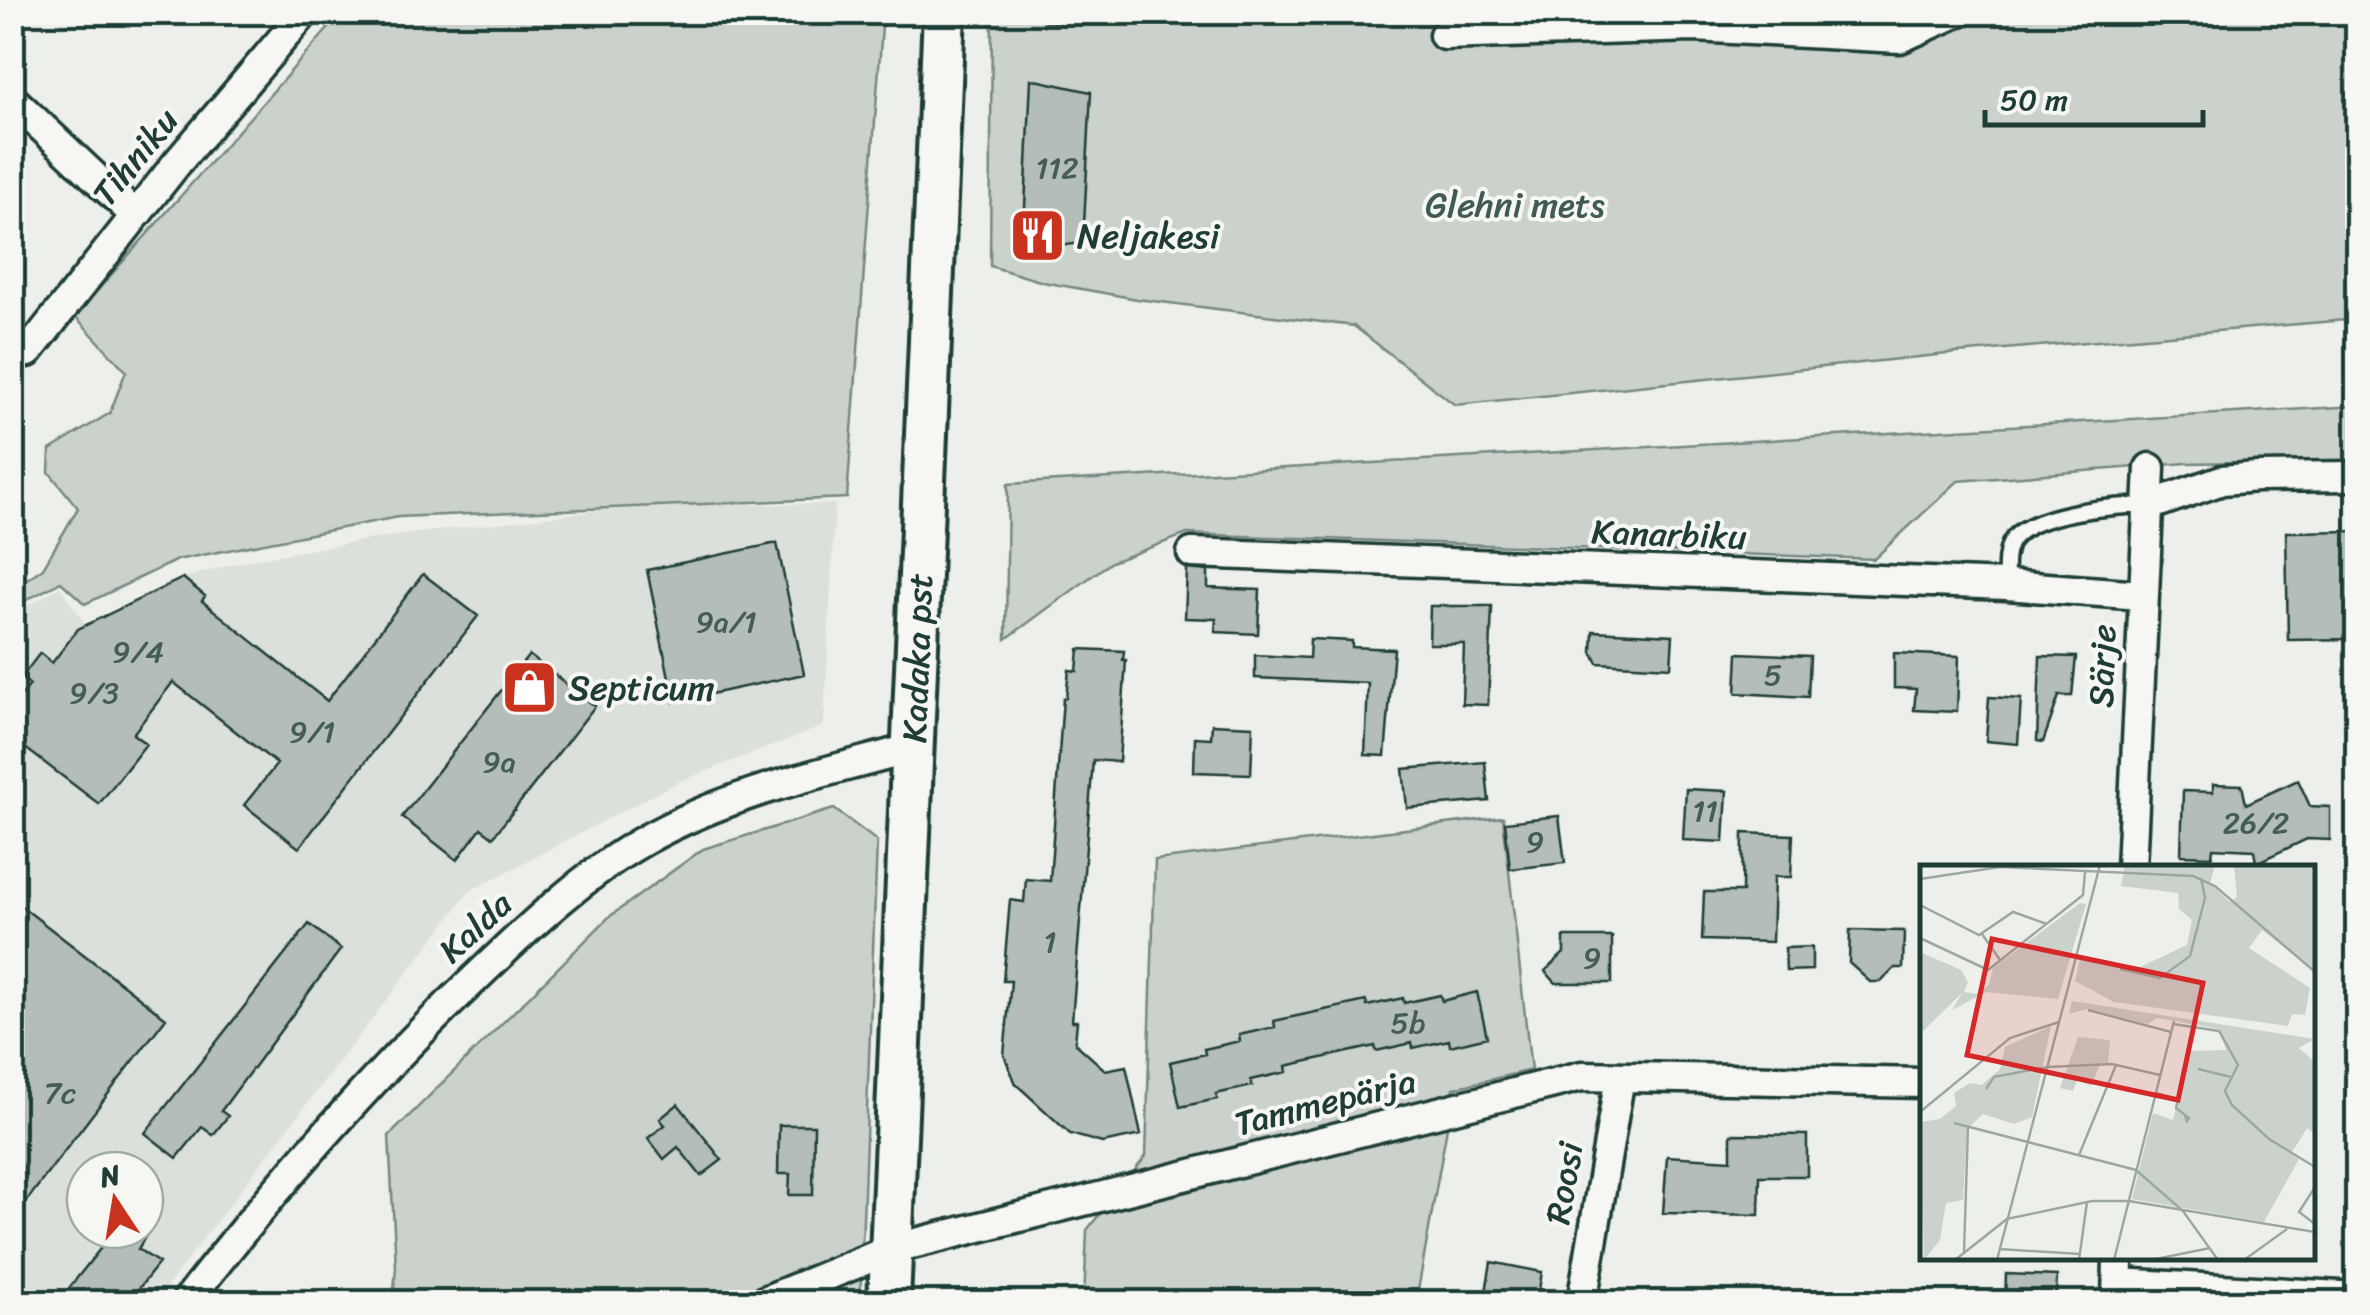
<svg xmlns="http://www.w3.org/2000/svg" width="2370" height="1315" viewBox="0 0 2370 1315" font-family="Sriracha,sans-serif">
<style>
.built{fill:#dce0db;fill-rule:evenodd}
.green{fill:#cbd2cc;stroke:#758880;stroke-width:2.5}
.building{fill:#b4bdb8;stroke:#1f3d34;stroke-width:2.5}
.lines{fill:none;stroke-linecap:round;stroke-linejoin:round}
.lane-casing{stroke:#1f3d34;stroke-width:21}
.street-casing{stroke:#1f3d34;stroke-width:35}
.secondary-casing{stroke:#1f3d34;stroke-width:48}
.lane{stroke:#f6f6f2;stroke-width:14}
.street{stroke:#f6f6f2;stroke-width:28}
.secondary{stroke:#f6f6f2;stroke-width:40}
.labels{text-anchor:middle;stroke-width:8;stroke-linejoin:round;paint-order:stroke}
.number-label{font-size:30px;fill:#445d55}
.street-label{font-size:35px;fill:#1f3d34;stroke:#f6f6f2}
.park-label{font-size:35px;fill:#415b52;stroke:#f6f6f2}
.poi-label{font-size:35px;fill:#1f3d34;stroke:#f6f6f2;text-anchor:start}
.inset-road{fill:none;stroke:#9ba8a1;stroke-width:2.5}
.view{fill:#d62828;fill-opacity:0.15;stroke:#d62828;stroke-width:5}
.inset-edge{fill:none;stroke:#1f3d34;stroke-width:5}
</style>
<rect width="100%" height="100%" fill="#edefea"/>
<filter id="ink" filterUnits="userSpaceOnUse"><feTurbulence type="fractalNoise" baseFrequency=".01" numOctaves="2"/><feDisplacementMap in="SourceGraphic" scale="20" xChannelSelector="R" yChannelSelector="G"/><feConvolveMatrix kernelMatrix="1 2 1 2 8 2 1 2 1" color-interpolation-filters="sRGB"/></filter>
<g filter="url(#ink)">
<!-- built -->
<path class="built" d="M835 504 824 726 678 782 470 891 155 1302H13L12 615 60 587 86 625 183 578 248 560 385 537 643 505ZM85 1170H145V1230H85Z"/>
<!-- green -->
<path class="green" d="M342 13H883L847 498 398 517 177 560 85 604 61 582 13 607V589L43 568 78 508 49 472 50 450 110 413 126 371 75 316Z
M992 13H2357V319L1957 353 1455 405 1354 326 1137 299 1043 282 990 266Z
M2357 406V460L2187 463 1958 481 1874 559 1187 534 1111 562 1006 639 1008 484Z
M834 809 877 841 860 1301 393 1302 396 1267 389 1136 609 917 703 849Z
M1503 817 1531 1070 1454 1088 1416 1302H1084L1087 1230 1146 1156 1155 860Z"/>
<!-- building -->
<path class="building" d="M1031 79 1091 92 1083 243 1023 250Z
M2358 531V639L2288 640 2286 532Z
M777 543 804 674 674 702 647 570Z
M1187 569 1208 571V588L1260 590 1258 634 1215 632 1216 619 1185 618Z
M423 574 478 616 299 848 244 805 277 764 173 682 133 734 146 744 99 804 12 738V707L30 685 21 678 40 653 52 663 78 629 183 578 205 596 202 601 327 701Z
M1430 606H1492L1488 705 1462 704 1464 644H1429Z
M1593 631 1673 635 1671 667 1598 663 1592 652Z
M1310 639 1352 641V647L1394 649 1385 756 1365 755 1368 683 1255 678V655L1309 658Z
M1079 649 1124 651 1123 660H1126L1119 762 1093 760 1072 1021H1077L1075 1043 1105 1070 1126 1066 1141 1135 1102 1143 1070 1134 1016 1084 1004 1055 1011 981H1003L1010 900 1024 902 1026 879 1050 881 1063 698H1066L1069 670 1077 671Z
M1738 653 1810 656 1808 697 1736 693Z
M1894 653 1959 656 1957 712 1914 710 1916 689 1894 688Z
M529 655 595 706 493 837 481 828 457 860 402 817Z
M2040 656 2076 657 2072 696H2059L2043 742 2037 741Z
M1989 697 2021 699 2018 744 1986 741Z
M1212 724 1253 726 1251 774 1194 772 1195 737 1211 738Z
M1485 762 1489 801 1407 808 1403 769Z
M2298 780 2310 806 2330 807V840L2307 839 2256 863 2254 850 2213 848 2212 856 2181 855 2183 791 2213 792V784L2242 785 2246 804Z
M1686 789 1727 791 1724 842 1683 840Z
M1559 816 1565 863 1510 869 1505 822Z
M1743 833 1793 835 1791 877H1774L1772 942 1702 940 1704 892H1742Z
M12 899 166 1018 12 1220Z
M309 924 341 949 221 1111 228 1116 213 1135 202 1127 177 1158 145 1133Z
M1850 930 1904 931 1903 968H1895L1881 982H1870L1849 963Z
M1564 937H1612V983H1556L1545 971 1564 953Z
M1812 947V970L1786 971 1785 948Z
M1477 992 1487 1037 1450 1046 1449 1040 1413 1048 1412 1043 1376 1051 1375 1046 1286 1066 1287 1072 1251 1080 1252 1086 1216 1094 1217 1099 1180 1107 1170 1062 1205 1054 1204 1049 1240 1041 1239 1035 1275 1027 1274 1021 1366 1001 1367 1006 1403 998 1404 1003 1440 995 1442 1001Z
M678 1104 722 1160 701 1176 678 1147 664 1159 648 1138 665 1125 660 1119Z
M779 1125H814L813 1195H789L790 1174H778Z
M1731 1134 1807 1135V1176H1760L1759 1215 1663 1213 1667 1156 1731 1160Z
M115 1230H149L138 1249 159 1263 128 1302H58Z
M1491 1262 1542 1272 1537 1302H1491V1298H1485Z
M2006 1274 2057 1276 2056 1302H2005Z"/>
<g class="lines">
<defs>
<path id="lane" d="M1046 12 1056 13
M2006 585C2006 570 2004 551 2013 539 2033 513 2117 504 2148 506"/>
<path id="street" d="M1444 35 1694 27 1900 38 1958 12
M12 99 135 215
M12 351 28 352 177 163 305 12
M2148 506 2222 480 2257 477 2358 476
M1192 553 2006 585 2142 595
M2131 868 2150 468
M2118 1283 2358 1297
M186 1302C277 1185 376 1072 484 970 532 924 585 874 643 841 727 793 822 773 914 748
M762 1302 892 1249 1582 1076 1922 1083
M1582 1302 1620 1077
M2117 1302 2118 1258"/>
<path id="secondary" d="M889 1302 944 12"/>
</defs>
<!-- lane casing -->
<use href="#lane" class="lane-casing"/>
<!-- street casing -->
<use href="#street" class="street-casing"/>
<!-- secondary casing -->
<use href="#secondary" class="secondary-casing"/>
<!-- lane -->
<use href="#lane" class="lane"/>
<!-- street -->
<use href="#street" class="street"/>
<!-- secondary -->
<use href="#secondary" class="secondary"/>
</g>
</g>
<!-- icons -->
<defs>
<symbol id="restaurant-square" viewBox="-11 -11 22 22"><rect x="-9" y="-9" width="18" height="18" rx="4" fill="#c8321e" stroke="#f6f6f2"/><path d="M-5-6h1v4h1v-4h1v4h1v-4h1v5L-1.5 .5V6h-2V.5L-5-1ZM5-6V6H3V1.5H1.5Q1.5-4 5-6Z" fill="#fff"/></symbol>
<symbol id="shop-square" viewBox="-11 -11 22 22"><rect x="-9" y="-9" width="18" height="18" rx="4" fill="#c8321e" stroke="#f6f6f2"/><path d="M-5-2.5h2.3a2.7 3.5 0 0 1 5.4 0H5L5.5 6h-11ZM-1.5-2.5h3a1.5 2.3 0 0 0-3 0Z" fill="#fff"/></symbol>
</defs>
<g fill-rule="evenodd">
<use href="#restaurant-square" x="1006" y="204" width="63" height="63"/>
<use href="#shop-square" x="498" y="656" width="63" height="63"/>
</g>
<g class="labels">
<!-- number labels -->
<g class="number-label">
<text x="1057" y="178">112</text>
<text x="726" y="632">9a/1</text>
<text x="138" y="662">9/4</text>
<text x="1773" y="685">5</text>
<text x="94" y="703">9/3</text>
<text x="312" y="742">9/1</text>
<text x="499" y="772">9a</text>
<text x="1705" y="821">11</text>
<text x="2256" y="833">26/2</text>
<text x="1535" y="852">9</text>
<text x="1050" y="952">1</text>
<text x="1592" y="968">9</text>
<text x="1408" y="1033">5b</text>
<text x="60" y="1103">7c</text>
</g>
<!-- street labels -->
<g class="street-label">
<text transform="translate(135 157) rotate(-51)" y="12">Tihniku</text>
<text transform="translate(1669 534) rotate(2)" y="12">Kanarbiku</text>
<text transform="translate(917 658) rotate(-88)" y="12">Kadaka pst</text>
<text transform="translate(2102 666) rotate(-88)" y="12">Särje</text>
<text transform="translate(475 927) rotate(-43)" y="12">Kalda</text>
<text transform="translate(1325 1102) rotate(-14)" y="12">Tammepärja</text>
<text transform="translate(1564 1183) rotate(-80)" y="12">Roosi</text>
</g>
<!-- park labels -->
<g class="park-label">
<text x="1515" y="217">Glehni mets</text>
</g>
<!-- poi labels -->
<g class="poi-label">
<text x="1077" y="248">Neljakesi</text>
<text x="568" y="700">Septicum</text>
</g>
</g>
<!-- overview -->
<g transform="translate(1920 865)">
<rect width="395" height="395" fill="#edefea"/>
<path d="M205 0H295L290 18 310 37 317 32 314 0H395V107L342 65 329 83 390 123 385 150 372 149 368 161 194 137 155 116 161 90 218 103 267 80 272 55 259 44 258 28 201 21ZM160 38 166 39 138 134 66 127 32 145 42 128 0 169V87L41 105 48 117 44 127 56 129 69 120 73 103ZM152 136 395 174 379 183 395 197V269L387 263 371 289 379 294 344 357 212 334 233 248 253 255 270 186 306 185 299 164 237 153 228 159 167 144 149 149ZM131 161 112 252 94 259 63 249 47 264 43 335 26 338 20 375 4 395 0 257 20 254 36 241 34 228 50 218 62 220 80 204 85 182ZM158 172 190 175 188 198H181L171 221 157 215 153 226 140 223Z" fill="#cbd2cc"/>
<path class="inset-road" d="M0 14 80 2 273 11 295 21 395 107M0 40 59 70 93 47 127 59M62 69 80 95M0 73 68 105 163 30 165 7M200 104 240 113 270 91 285 33 281 13M168 145 251 167M253 159 299 166 318 200 305 226 312 240 349 274 395 302M278 204 311 212M66 224 74 212 128 202 192 199 240 210M236 228 258 234 256 243 269 253 267 256 265 251M0 247 90 173 139 157M34 258 216 305 263 346 298 395M159 290 196 200M395 322 379 347 395 359M79 384 160 389M44 387 48 261M35 395 87 354 172 336H209L395 367M77 395 180 0M159 395 167 337M194 395 254 156M231 395 290 383M324 395 367 364"/>
<path class="view" d="M72 74 283 118 258 235 47 190Z"/>
<rect width="395" height="395" class="inset-edge"/>
</g>
<!-- margin -->
<rect width="2370" height="1315" fill="none" stroke="#f6f6f2" stroke-width="50"/>
<rect x="25" y="25" width="2320" height="1265" fill="none" stroke="#1f3d34" stroke-width="4" filter="url(#ink)"/>
<!-- north arrow -->
<g transform="translate(115 1200) rotate(348)"><circle r="48" fill="#f6f6f2" stroke="#a0aca6" stroke-width="2.5"/>
<path d="M0-8L18 38L0 25L-18 38Z" fill="#c8321e"/>
<text y="-15" font-size="28" font-weight="bold" text-anchor="middle" fill="#1f3d34">N</text>
</g>
<!-- scale -->
<path d="M1985 110v15h218v-15" fill="none" stroke="#1f3d34" stroke-width="5"/>
<text x="2000" y="110" font-size="30" fill="#1f3d34" stroke="#f6f6f2" stroke-width="8" paint-order="stroke">50 m</text>
</svg>
